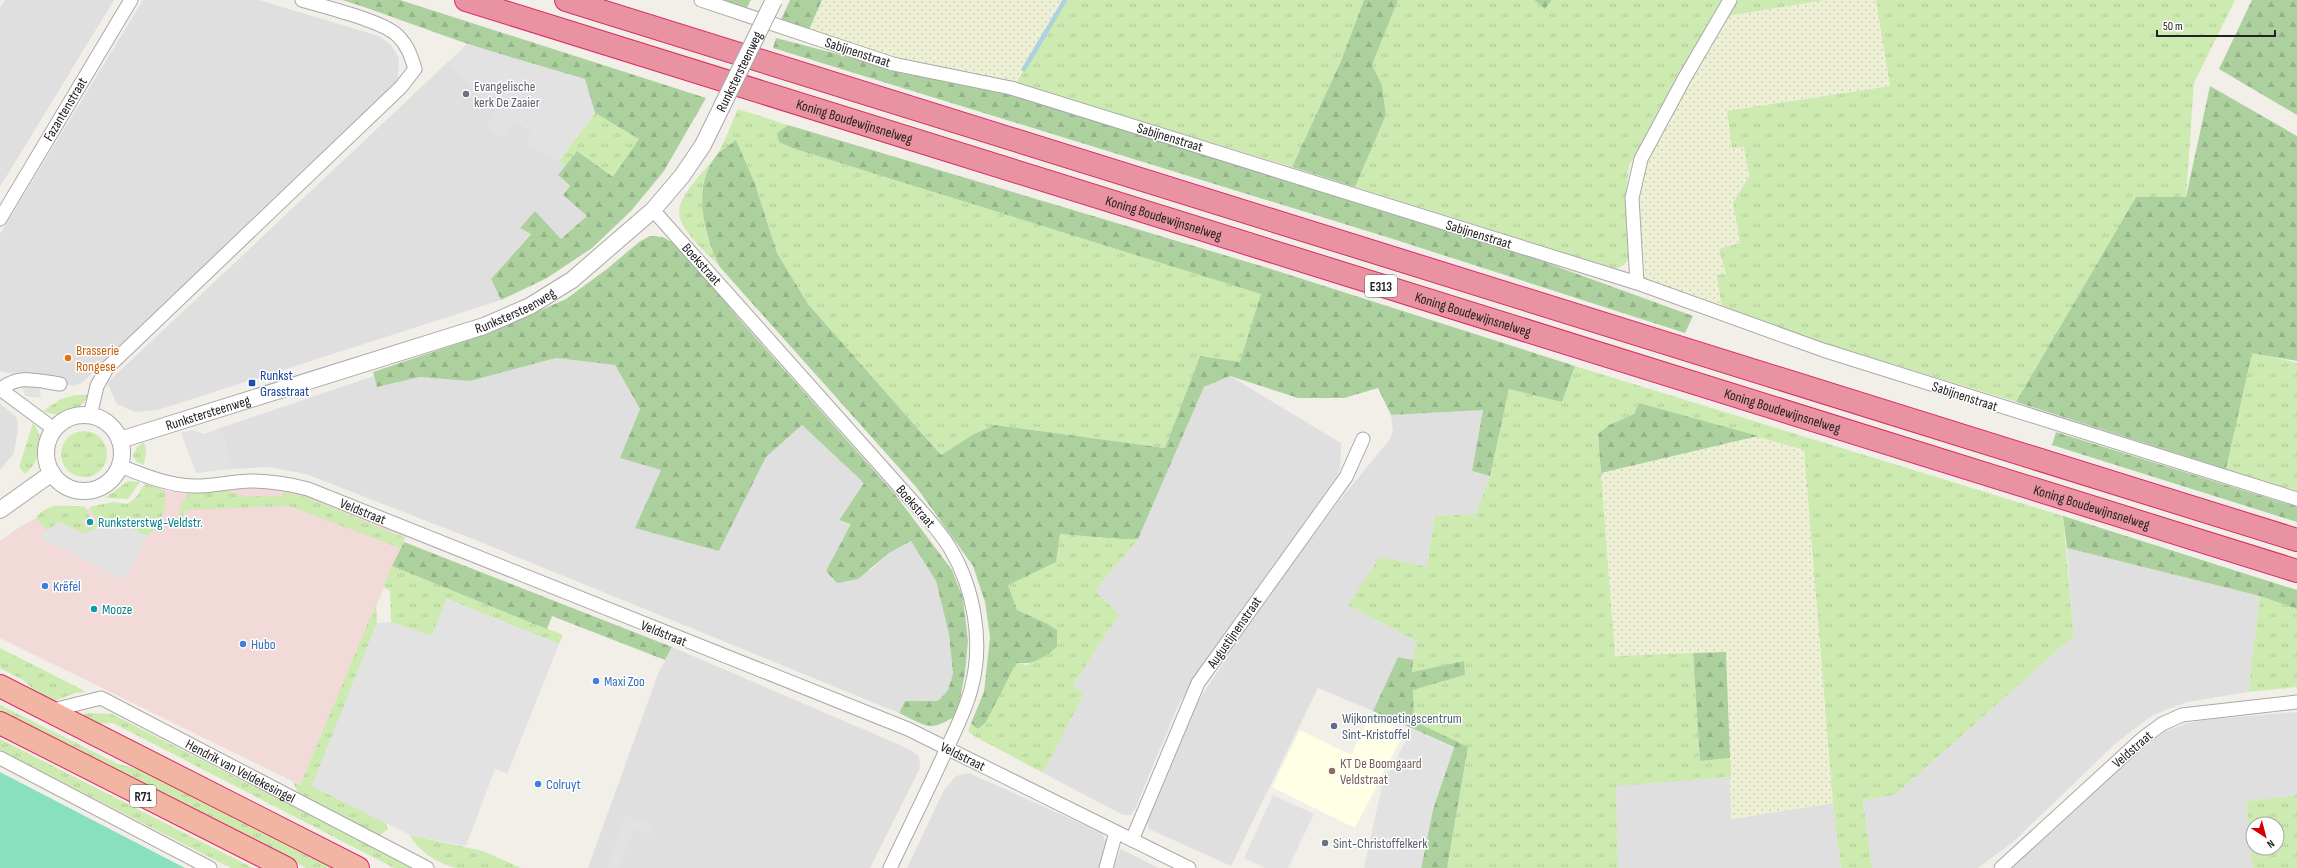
<svg xmlns="http://www.w3.org/2000/svg" width="2297" height="868" viewBox="0 0 2297 868" font-family="'Sofia Sans Condensed',sans-serif">
<style>
.residential{fill:#e0dfdf}
.commercial{fill:#f2dad9}
.education{fill:#ffffe5}
.farmland{fill:url(#farmland-dots)}
.grass{fill:url(#grass-tufts);fill-rule:evenodd}
.forest{fill:url(#forest-firs)}
.pitch{fill:#88e0be}
.parking{fill:#e2e2e2}
.lines{fill:none;stroke-linecap:round;stroke-linejoin:round}
.stream{stroke:#aad3df;stroke-width:4.5}
.minor-casing{stroke:#a9a9a9;stroke-width:15}
.tertiary-casing{stroke:#a9a9a9;stroke-width:18}
.trunk-casing{stroke:#dc2a67;stroke-width:24}
.motorway-casing{stroke:#dc2a67;stroke-width:24}
.minor{stroke:#fff;stroke-width:13}
.tertiary{stroke:#fff;stroke-width:16}
.trunk{stroke:#f2b4a3;stroke-width:22}
.motorway{stroke:#e892a2;stroke-width:22}
.tertiary-bridge-casing{stroke:#a9a9a9;stroke-width:18;stroke-linecap:butt}
.tertiary-bridge{stroke:#fff;stroke-width:16}
.worship-dot{fill:#6b7280;stroke:#fff;stroke-width:1.5}
.food-dot{fill:#e8710a;stroke:#fff;stroke-width:1.5}
.transit-dot{fill:#1a4fb4;stroke:#fff;stroke-width:1.5}
.culture-dot{fill:#0f9aa8;stroke:#fff;stroke-width:1.5}
.shop-dot{fill:#3f7fe0;stroke:#fff;stroke-width:1.5}
.service-dot{fill:#5c6f8a;stroke:#fff;stroke-width:1.5}
.education-dot{fill:#8d6e63;stroke:#fff;stroke-width:1.5}
.labels{text-anchor:middle;stroke-width:3;stroke-linejoin:round;paint-order:stroke}
.shield{fill:#fff;stroke:#646464;stroke-width:1}
.shield-label{font-size:13px;font-weight:bold;fill:#222}
.street-label{font-size:14px;fill:#222;stroke:#fff}
.worship-label{font-size:14px;fill:#5b616d;stroke:#fff;text-anchor:start}
.food-label{font-size:14px;fill:#c56008;stroke:#fff;text-anchor:start}
.transit-label{font-size:14px;fill:#164399;stroke:#fff;text-anchor:start}
.culture-label{font-size:14px;fill:#0d838f;stroke:#fff;text-anchor:start}
.shop-label{font-size:14px;fill:#366cbe;stroke:#fff;text-anchor:start}
.service-label{font-size:14px;fill:#4e5e75;stroke:#fff;text-anchor:start}
.education-label{font-size:14px;fill:#785e54;stroke:#fff;text-anchor:start}
</style>
<defs>
<pattern id="farmland-dots" width="8" height="8" patternUnits="userSpaceOnUse"><rect width="8" height="8" fill="#eef0d5"/><path d="M2 2h.1M6 6h.1" fill="none" stroke="#ccceb7" stroke-width="1.8" stroke-linecap="round"/></pattern>
<pattern id="grass-tufts" width="24" height="20" patternUnits="userSpaceOnUse"><rect width="24" height="20" fill="#cdebb0"/><path d="M3 7l-1-3M5 7V3M7 7l1-3M15 17l-1-3M17 17v-4M19 17l1-3" fill="none" stroke="#b0c997"/></pattern>
<pattern id="forest-firs" width="22" height="20" patternUnits="userSpaceOnUse"><rect width="22" height="20" fill="#add19e"/><path d="M5 1l3.5 6h-7zM16 11l3.5 6h-7z" fill="#95b388"/></pattern>
</defs>
<rect width="100%" height="100%" fill="#f2efe9"/>
<!-- residential -->
<path class="residential" d="M5 0H114L0 187V8Z
M143 0H259L379 36 391 45 399 58 398 81 83 382 74 386 0 371V234Z
M448 62 496 111 487 127 514 119 534 132 528 143 565 166 558 175 570 187 563 195 587 216 561 240 535 212 520 228 531 233 491 279 501 300 158 410 135 412 117 404 107 383Z
M556 358 615 365 640 409 621 458 661 470 719 551 766 457 802 425 864 483 839 519 851 524 870 571 889 553 911 541 936 581 949 634 953 674 948 690 938 701H906L899 713 478 541 306 474 269 467 233 469 220 428 374 376 377 387 420 377 470 381Z
M1230 376 1341 443 1340 469 1336 477 1194 679 1177 708 1135 809 1131 815H1123L1043 773 1084 694 1073 686 1119 614 1095 591 1138 539 1204 387Z
M0 403 17 418 18 428 14 453 0 470Z
M1483 410 1472 471 1490 476 1476 514 1435 516 1427 567 1348 605 1416 641 1413 660 1398 657 1373 711 1318 688 1231 866 1149 829 1147 822 1196 704 1264 602 1339 501 1390 439 1393 431 1391 415Z
M2067 548 2260 596 2248 692 2187 702 2153 715 2116 743 2013 842 1978 868H1872L1863 800 1895 795 2074 636Z
M672 647 909 749 919 756 920 768 870 868H588L658 674Z
M2297 712V795L2246 801 2253 868H2011L2136 753 2166 731 2188 723 2212 719Z
M969 773 1102 833 1106 842V849L1101 868H907L944 790 956 776Z
M1731 777 1732 819 1833 803 1841 868H1618L1616 785Z
M1121 849 1157 867 1158 868H1113Z"/>
<!-- commercial -->
<path class="commercial" d="M145 484 168 491 186 493 258 487 303 493 406 536 300 785 0 638V541L21 526 42 515 127 504 135 499Z"/>
<!-- education -->
<path class="education" d="M1370 715 1405 731 1355 828 1272 787 1300 730 1351 755Z"/>
<!-- farmland -->
<path class="farmland" d="M822 0H1068L1016 83 887 55 808 32Z
M1825 0H1876L1890 86 1727 111 1732 148 1744 146 1749 176 1733 203 1740 243 1726 274 1718 275 1722 309 1644 282 1637 197 1647 163 1655 142 1727 16Z
M1758 436 1804 449 1833 803 1731 819 1726 652 1615 656 1601 473Z"/>
<!-- grass -->
<path class="grass" d="M1068 0H1364L1341 61 1292 167 1016 83Z
M1398 0H1534L1545 9 1552 0H1725L1629 166 1626 191 1629 258 1624 265 1616 269 1355 187 1386 115 1382 85 1372 65Z
M1738 0H1825L1727 16Z
M1876 0H2235L2194 83 2186 197H2136L2016 402 1734 315 1722 309 1717 275 1726 274 1719 249 1740 243 1733 203 1749 176 1744 147 1732 148 1727 111 1890 86Z
M738 109 788 125 777 133 779 141 792 148 1262 294 1240 363 1200 356 1165 448 995 425 974 434 941 455 808 304 777 253 755 184 706 178C700 213 704 234 719 266 706 252 686 236 680 218 673 199 706 170 716 156 725 143 731 124 738 109Z
M595 113 639 139 613 178 577 151 565 166 558 162Z
M2252 352 2297 363V491L2226 469Z
M1575 366 2063 516 2074 636 1895 795 1863 800 1872 868H1841L1833 803 1804 450 1639 403 1634 414 1609 425 1598 435 1615 656 1693 653 1700 761 1730 758 1731 777 1616 786 1618 868H1447L1468 748 1414 721 1413 690 1465 675 1463 662 1411 672 1416 641 1348 605 1380 557 1427 567 1435 516 1476 514 1490 476 1509 389 1562 402Z
M75 395H89C81 411 59 419 43 411L61 399Z
M33 423C46 439 40 462 25 474L19 467Z
M61 454a23 23 0 1 1 46 0a23 23 0 1 1-46 0Z
M144 442 146 450 144 465 137 462 133 456 137 447Z
M128 481 140 482 128 499 105 498Z
M145 484 165 490C167 506 161 527 147 536L112 519 85 534 59 522 47 530 36 518C48 501 67 506 85 507L90 517 82 521 86 529 98 522 89 507 113 502 128 504 137 496Z
M227 490C242 500 265 494 283 497L284 492 304 496 405 538 400 548 289 506 186 510 174 531 182 503 189 493Z
M1060 534 1120 539H1138L1095 591 1119 614 1073 686 1084 694 1043 773 974 736 968 731 971 723 978 729 1016 663 1028 665 1046 623 1017 610 1007 585 1056 562Z
M392 566 563 635 559 644 447 599 432 636 391 622 390 591 383 587Z
M2260 596 2297 609V687L2248 692Z
M376 604 377 623 312 786 385 822 388 829 379 836 373 835 298 792 293 782 300 785Z
M0 648 81 689 85 692 76 693 53 701 39 695 23 680 0 668Z
M0 705 118 764 143 770 338 868H306L0 713Z
M86 713 112 714 413 868H394L113 723 97 724 82 715Z
M0 739 253 868H231L18 760 0 750Z
M2297 795V868H2253L2246 801ZM2253 824H2277V848H2253Z
M410 835 483 851 521 868C503 868 473 868 456 868 440 865 417 850 410 835Z"/>
<!-- forest -->
<path class="forest" d="M342 0H400L706 98 664 171 631 211 592 248 547 278 501 300 491 279 531 234 520 228 535 211 561 239 587 216 563 195 570 186 558 175 577 151 613 177 639 139 595 113 584 79C546 68 507 57 468 44 426 30 385 13 342 0Z
M724 0H751L746 9Z
M790 0H822L808 32 779 24Z
M1364 0H1398L1372 65 1382 85 1386 115 1355 187 1292 167 1341 61Z
M1534 0H1552L1545 9Z
M2252 0H2297V115L2219 69Z
M776 38 922 76 1006 94 1102 122 1536 259 1693 316 1685 333 1393 239 773 48Z
M2210 86 2297 136V361L2252 353 2226 469 2016 402 2136 197H2186Z
M788 125 1271 269 1575 366 1562 402 1509 389 1490 476 1472 471 1483 410 1391 415 1378 388 1344 398H1298L1230 376 1204 387 1138 539H1120L1060 534 1056 562 1008 585 1017 610 1046 623 1057 630V647C1043 658 1034 665 1016 663L986 722 978 729 971 723 984 692 990 637 985 602 973 566 917 488 719 266C704 233 692 188 716 156 721 150 730 145 736 140L755 184 777 253 808 304 941 455 974 434 995 425 1165 448 1200 356 1240 362 1261 294 792 148 779 142 777 133Z
M650 236 663 237 680 247 740 320 894 493 952 570 963 598 968 641 965 673 957 715C929 733 927 726 899 713L905 701H938L948 690 953 674 949 634 936 581 911 541 889 553 858 579 837 583 826 571 851 524 839 520 864 483 802 425 766 457 719 551 635 528 661 470 620 458 640 409 615 365 556 358 470 381 420 377 377 387 373 372 489 333 566 299 607 269 639 242Z
M1639 403 1758 436 1601 473 1598 434 1609 425 1634 414Z
M2056 432 2297 507V522L2052 445Z
M2063 516 2297 590V609L2260 596 2067 548Z
M404 542 672 647 665 660 552 616 547 629 392 566Z
M1726 652 1730 758 1700 761 1693 653Z
M1398 657 1413 660 1412 672 1464 661 1465 675 1413 690 1414 721 1468 747 1447 868H1421L1433 809 1454 747 1373 711Z"/>
<!-- pitch -->
<path class="pitch" d="M0 772 185 868H0Z"/>
<!-- parking -->
<path class="parking" d="M467 44 585 79 595 113 558 162 527 143 534 132 515 119 502 137 487 127 496 111 448 62Z
M22 384 39 387 41 398 25 396Z
M220 428 233 469 196 473 181 433 192 430 204 434Z
M112 519 147 536 124 580 39 537 59 522 85 534Z
M447 599 559 644 507 774 495 769 466 846 410 835 312 786 377 623 391 622 432 636Z
M1412 729 1454 748 1433 809 1421 868H1364L1382 786Z
M1273 795 1314 814 1288 868H1265L1244 858Z
M625 814 654 827 651 836 634 828 619 868H607Z"/>
<g class="lines">
<!-- stream -->
<path class="stream" d="M1024 69 1065 0"/>
<defs>
<g id="minor">
<path d="M701 0 893 64 1011 88 1637 283 1823 350 2297 499"/>
<path d="M653 210 906 494C921 511 938 528 950 548 974 588 984 643 971 689 966 709 956 729 947 748 929 788 909 828 890 868"/>
<path d="M0 219 131 0"/>
<path d="M1637 283 1632 198 1641 159 1684 79 1730 0"/>
<path d="M0 389 54 429"/>
<path d="M1 389C19 374 38 381 60 384"/>
<path d="M90 416 97 386 107 368 401 87 415 69C411 56 408 46 398 36 384 21 324 7 302 0"/>
<path d="M120 466C143 475 167 485 193 486 212 487 231 481 251 481 270 481 289 484 308 489L908 729 1189 868"/>
<path id="s1" d="M49 711 101 698 427 868"/>
<path d="M0 758 210 868"/>
<path d="M1132 840 1198 683 1346 477 1363 439"/>
<path d="M1106 868 1116 832"/>
<path d="M2001 868 2143 738 2162 724 2182 715 2297 702"/>
</g>
<g id="tertiary">
<circle cx="84" cy="453" r="38"/>
<path id="s2" d="M120 440 484 326 530 306 572 280 653 210 682 176 703 145"/>
<path d="M0 510 52 473"/>
</g>
<path id="trunk" d="M0 686 358 868
M0 723 286 868"/>
<g id="motorway">
<path id="s3" d="M466 0 2297 571"/>
<path d="M566 0 2297 540"/>
</g>
</defs>
<!-- minor casing -->
<use href="#minor" class="minor-casing"/>
<!-- tertiary casing -->
<use href="#tertiary" class="tertiary-casing"/>
<!-- trunk casing -->
<use href="#trunk" class="trunk-casing"/>
<!-- motorway casing -->
<use href="#motorway" class="motorway-casing"/>
<!-- minor -->
<use href="#minor" class="minor"/>
<!-- tertiary -->
<use href="#tertiary" class="tertiary"/>
<!-- trunk -->
<use href="#trunk" class="trunk"/>
<!-- motorway -->
<use href="#motorway" class="motorway"/>
<defs>
<g id="tertiary-bridge">
<path id="s4" d="M703 145 774 0"/>
</g>
</defs>
<!-- tertiary-bridge casing -->
<use href="#tertiary-bridge" class="tertiary-bridge-casing"/>
<!-- tertiary-bridge -->
<use href="#tertiary-bridge" class="tertiary-bridge"/>
</g>
<!-- markers -->
<g class="worship-dot">
<circle cx="466" cy="94" r="4"/>
<circle cx="1325" cy="843" r="4"/>
</g>
<circle class="food-dot" cx="68" cy="358" r="4"/>
<rect class="transit-dot" x="248" y="379" width="8" height="8" rx="2"/>
<g class="culture-dot">
<circle cx="90" cy="522" r="4"/>
<circle cx="94" cy="609" r="4"/>
</g>
<g class="shop-dot">
<circle cx="45" cy="586" r="4"/>
<circle cx="243" cy="644" r="4"/>
<circle cx="596" cy="681" r="4"/>
<circle cx="538" cy="784" r="4"/>
</g>
<circle class="service-dot" cx="1334" cy="726" r="4"/>
<circle class="education-dot" cx="1332" cy="771" r="4"/>
<g class="labels">
<!-- shield labels -->
<g class="shield">
<rect x="1365" y="275" width="32" height="22" rx="3"/>
<rect x="130" y="785" width="26" height="22" rx="3"/>
</g>
<g class="shield-label">
<text x="1381" y="291">E313</text>
<text x="143" y="801">R71</text>
</g>
<!-- street labels -->
<g class="street-label">
<text transform="translate(858 52) rotate(18)" y="5">Sabijnenstraat</text>
<text dy="5" stroke="none"><textPath href="#s4" startOffset="82">Runkstersteenweg</textPath></text>
<text transform="translate(65 109) rotate(-59)" y="5">Fazantenstraat</text>
<text dy="5" stroke="none"><textPath href="#s3" startOffset="407">Koning Boudewijnsnelweg</textPath></text>
<text transform="translate(1170 137) rotate(17)" y="5">Sabijnenstraat</text>
<text dy="5" stroke="none"><textPath href="#s3" startOffset="731">Koning Boudewijnsnelweg</textPath></text>
<text transform="translate(1479 234) rotate(17)" y="5">Sabijnenstraat</text>
<text transform="translate(702 264) rotate(48)" y="5">Boekstraat</text>
<text dy="5" stroke="none"><textPath href="#s2" startOffset="416">Runkstersteenweg</textPath></text>
<text dy="5" stroke="none"><textPath href="#s3" startOffset="1055">Koning Boudewijnsnelweg</textPath></text>
<text transform="translate(1965 396) rotate(18)" y="5">Sabijnenstraat</text>
<text dy="5" stroke="none"><textPath href="#s3" startOffset="1379">Koning Boudewijnsnelweg</textPath></text>
<text dy="5" stroke="none"><textPath href="#s2" startOffset="92">Runkstersteenweg</textPath></text>
<text transform="translate(916 506) rotate(49)" y="5">Boekstraat</text>
<text dy="5" stroke="none"><textPath href="#s3" startOffset="1703">Koning Boudewijnsnelweg</textPath></text>
<text transform="translate(363 511) rotate(22)" y="5">Veldstraat</text>
<text transform="translate(1234 632) rotate(-55)" y="5">Augustijnenstraat</text>
<text transform="translate(664 633) rotate(22)" y="5">Veldstraat</text>
<text transform="translate(2132 749) rotate(-41)" y="5">Veldstraat</text>
<text transform="translate(963 756) rotate(26)" y="5">Veldstraat</text>
<text dy="5" stroke="none"><textPath href="#s1" startOffset="211">Hendrik van Veldekesingel</textPath></text>
</g>
<!-- worship labels -->
<g class="worship-label">
<text x="474" y="91">Evangelische<tspan x="474" dy="16">kerk De Zaaier</tspan></text>
<text x="1333" y="848">Sint-Christoffelkerk</text>
</g>
<!-- food labels -->
<g class="food-label">
<text x="76" y="355">Brasserie<tspan x="76" dy="16">Rongese</tspan></text>
</g>
<!-- transit labels -->
<g class="transit-label">
<text x="260" y="380">Runkst<tspan x="260" dy="16">Grasstraat</tspan></text>
</g>
<!-- culture labels -->
<g class="culture-label">
<text x="98" y="527">Runksterstwg-Veldstr.</text>
<text x="102" y="614">Mooze</text>
</g>
<!-- shop labels -->
<g class="shop-label">
<text x="53" y="591">Krëfel</text>
<text x="251" y="649">Hubo</text>
<text x="604" y="686">Maxi Zoo</text>
<text x="546" y="789">Colruyt</text>
</g>
<!-- service labels -->
<g class="service-label">
<text x="1342" y="723">Wijkontmoetingscentrum<tspan x="1342" dy="16">Sint-Kristoffel</tspan></text>
</g>
<!-- education labels -->
<g class="education-label">
<text x="1340" y="768">KT De Boomgaard<tspan x="1340" dy="16">Veldstraat</tspan></text>
</g>
</g>
<!-- north arrow -->
<g transform="translate(2265 836) rotate(144)"><circle r="19" fill="#ffffff" stroke="#a7a7a7"/>
<path d="M0-3L7 15L0 10L-7 15Z" fill="#d40000"/>
<text y="-6" font-size="11" font-weight="bold" text-anchor="middle" fill="#222222">N</text>
</g>
<!-- scale -->
<path d="M2157 30v6h118v-6" fill="none" stroke="#222222" stroke-width="2"/>
<text x="2163" y="30" font-size="12" fill="#222222" stroke="#ffffff" stroke-width="3" paint-order="stroke">50 m</text>
</svg>
